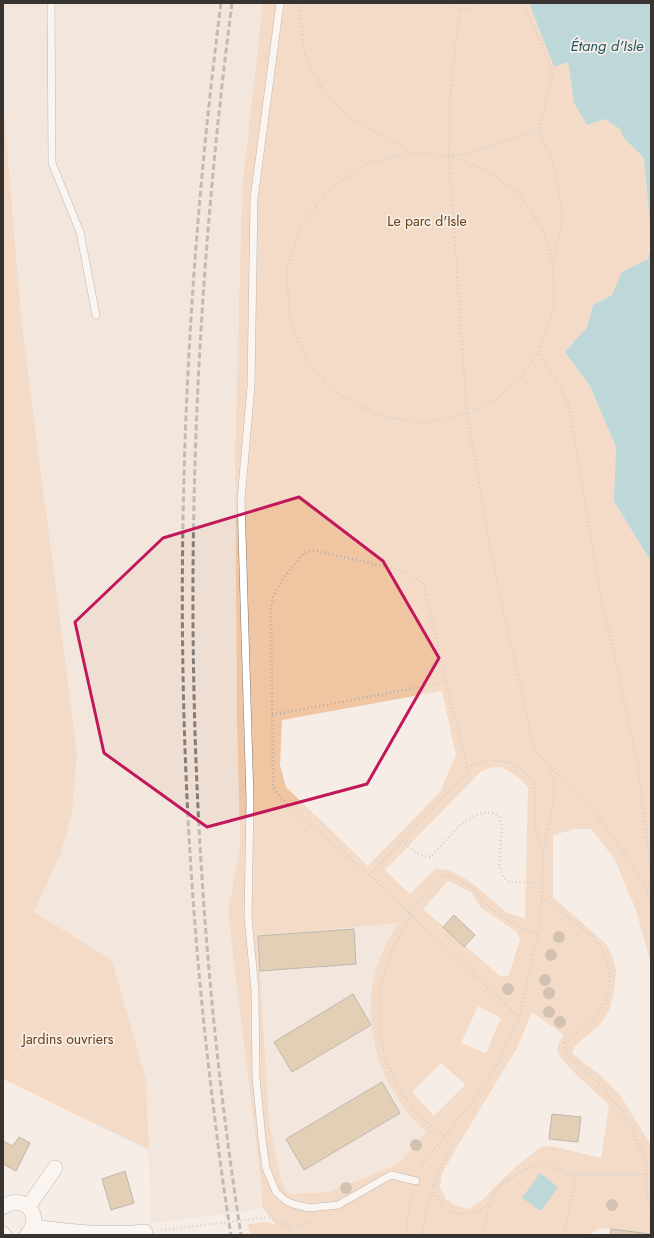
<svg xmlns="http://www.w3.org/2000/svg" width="654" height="1238" viewBox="0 0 654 1238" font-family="Jost,sans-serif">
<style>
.built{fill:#efdfd3}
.green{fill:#efc5a2;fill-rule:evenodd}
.water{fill:#7abecd}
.building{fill:#caaa7c;stroke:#7b756d}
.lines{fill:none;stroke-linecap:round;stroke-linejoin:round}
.service-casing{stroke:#807872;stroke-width:8}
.minor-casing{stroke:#807872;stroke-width:16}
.path{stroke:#b4aca7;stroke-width:2.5;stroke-dasharray:1 3;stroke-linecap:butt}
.service{stroke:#fff;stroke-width:7}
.minor{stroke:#fff;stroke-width:15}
.rail{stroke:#847e7a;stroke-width:3;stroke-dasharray:6 3;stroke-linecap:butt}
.tree{fill:#a98e73}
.marked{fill:none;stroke:#c2185b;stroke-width:3;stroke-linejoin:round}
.labels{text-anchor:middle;stroke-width:3.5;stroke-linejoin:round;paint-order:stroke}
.park-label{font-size:14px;fill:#6a4015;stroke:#f6ede6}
.water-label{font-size:15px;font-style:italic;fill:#215a65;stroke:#f6ede6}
</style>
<rect width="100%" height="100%" fill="#f6ede6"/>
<!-- built -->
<path class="built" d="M3 3H263L242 189 235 456 237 723 240 846 228 912 262 1191V1207L248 1211 151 1223 146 1079 112 960 34 912 60 855 72 815 77 752 22 325 3 100Z
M399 923 382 951 374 979 372 1004 373 1039 410 1116 426 1132 398 1164 329 1192 288 1194 281 1181 269 1122 258 936Z"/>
<!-- green -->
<path class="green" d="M263 3H529L554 67 568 61 574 103 587 125 605 119 621 130 624 137 644 158 651 235 648 259 623 272 612 295 593 305 587 327 565 352 590 386 616 447 614 501 651 562V964L636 910 614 858 591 829H575L553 835V897L607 945 614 961 616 971 614 992 609 1011 599 1026 575 1046 572 1053 600 1075 620 1095 651 1145V1234L600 1228 588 1235H250L248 1224 267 1222 276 1225 262 1207V1191L228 912 240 846 237 723 235 456 242 189ZM442 691 456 755 440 792 368 866 286 787 280 765 282 720ZM501 767C512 772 520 778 528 788L525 918 507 913 477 887 464 878 449 870 435 869 410 894 385 870 480 772 489 768ZM448 881 472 893 481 908 517 932 520 939 509 975 501 977 423 909ZM398 923C393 933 386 942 382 953 363 997 369 1054 395 1094 400 1102 405 1110 411 1117 416 1122 421 1127 426 1132L398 1164 329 1192 288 1194 281 1181 269 1122 258 936ZM478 1006 501 1018 486 1053 461 1043ZM532 1012 564 1035C561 1040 556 1045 558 1052 563 1065 598 1094 609 1105L601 1158 551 1146 541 1147 512 1170 481 1201 469 1209 456 1206 446 1199 440 1187 442 1174 454 1152 517 1048ZM441 1063 464 1083V1086L434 1116 412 1092Z
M3 100 22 325 77 752 72 815 60 855 34 912 112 960 146 1079 149 1150 3 1079Z"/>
<!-- water -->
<path class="water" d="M529 3H651V235L644 158 623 137 621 130 605 119 587 125 574 103 568 62 554 67Z
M651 244V562L614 501 616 447 590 386 565 352 587 327 593 305 612 295 622 272 648 259Z
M540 1173 558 1187 541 1211 522 1198Z"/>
<!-- building -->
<path class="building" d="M454 915 475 935 464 947 443 927Z
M354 929 356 964 260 971 258 936Z
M353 994 371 1025 292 1072 274 1042Z
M382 1082 400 1113 304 1170 286 1139Z
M552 1114 581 1117 578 1142 549 1139Z
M19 1137 30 1143 16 1171 3 1164V1141L13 1146Z
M125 1171 134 1203 111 1210 102 1179Z
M611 1229 651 1234V1235H610Z"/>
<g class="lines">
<defs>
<path id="service" d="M51 3 52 163 80 232 96 315
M280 3 254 199 251 386 241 500 250 800 248 918 255 990 256 1077 262 1139 266 1168 276 1192 286 1201 293 1204 309 1208 338 1205 391 1175 416 1181"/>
<path id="minor" d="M3 1207C24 1192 45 1217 27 1235
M28 1207 55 1168
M33 1227C70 1232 108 1236 145 1232
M3 1234 4 1235"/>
</defs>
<!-- service casing -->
<use href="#service" class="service-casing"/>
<!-- minor casing -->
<use href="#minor" class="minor-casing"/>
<!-- path -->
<path class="path" d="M299 3 304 53 323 91 351 118 412 153
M447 3C457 10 468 12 478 3
M523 3 553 71 539 131
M460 9 451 85 449 156 467 414 489 543 534 749C550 768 568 785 585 803 612 832 634 864 651 900
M449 156 486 170 518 193 541 226 553 263 554 309 539 351 521 378 496 399 467 414 422 423 377 415 336 393 306 359 289 316 287 270 301 226 329 189 367 164 412 153 449 156 472 152 539 131 552 159 563 217 553 263
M539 351 568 402 602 600 638 765 651 873
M272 715 447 682
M467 766 492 760 511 763 530 777 535 786 536 833 543 853
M402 841C411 849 418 856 430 857 445 844 467 809 490 813 493 813 496 815 499 816L502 826 499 867 503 877 510 882 542 883
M369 875 468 772 423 583 401 570 312 550 303 554 282 580 273 597 271 608 273 787 279 796 297 813 369 875 519 1017
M647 891 651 880
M542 897C558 910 596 936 604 953 609 962 610 974 609 983 607 995 603 1007 596 1017 587 1028 575 1033 565 1043L564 1051 602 1086 622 1112 632 1129 647 1166 645 1188 651 1209 650 1231
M409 913 429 888 442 876H451L465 884 476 891 484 903 502 917 538 935
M412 916C373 969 366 1040 404 1096 411 1106 419 1115 428 1123 438 1132 443 1135 451 1147 435 1179 427 1199 422 1235
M421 1168 423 1163 485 1085 499 1061 519 1017 538 935 542 897 543 854 555 791 554 781 548 767
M434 1184C437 1216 468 1222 490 1203
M284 1224 297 1226 313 1222
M161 1230 270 1217 284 1224 297 1235
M407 1235 408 1216 413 1194
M483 1235C486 1220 488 1203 497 1190 505 1178 530 1168 543 1162L568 1175 615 1174 646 1175
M567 1235 565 1231 576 1175"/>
<!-- service -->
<use href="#service" class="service"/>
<!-- minor -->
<use href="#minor" class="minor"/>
<!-- rail -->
<path class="rail" d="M221 3C175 363 168 727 211 1087 217 1137 223 1186 231 1235
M232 3C179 412 178 827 241 1235"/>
</g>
<!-- trees -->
<g class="tree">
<circle cx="559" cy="937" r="6"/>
<circle cx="551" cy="955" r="6"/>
<circle cx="545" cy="980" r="6"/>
<circle cx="508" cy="989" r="6"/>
<circle cx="549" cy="993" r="6"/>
<circle cx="549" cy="1012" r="6"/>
<circle cx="560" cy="1022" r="6"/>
<circle cx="416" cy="1145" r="6"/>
<circle cx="346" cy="1188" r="6"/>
<circle cx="612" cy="1205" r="6"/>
</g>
<!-- marked area -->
<path d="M0 0H654V1238H0ZM299 497 383 561 439 658 367 784 207 827 104 753 75 622 163 538Z" fill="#f6ede6" fill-opacity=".55" fill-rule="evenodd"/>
<path class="marked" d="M299 497 383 561 439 658 367 784 207 827 104 753 75 622 163 538Z"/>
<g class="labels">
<!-- park labels -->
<g class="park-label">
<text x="427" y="226">Le parc d'Isle</text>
<text x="68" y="1044">Jardins ouvriers</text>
</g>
<!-- water labels -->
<g class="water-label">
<text x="607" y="51">Étang d'Isle</text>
</g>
</g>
<!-- border -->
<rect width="654" height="1238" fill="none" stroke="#373331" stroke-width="8"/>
</svg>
